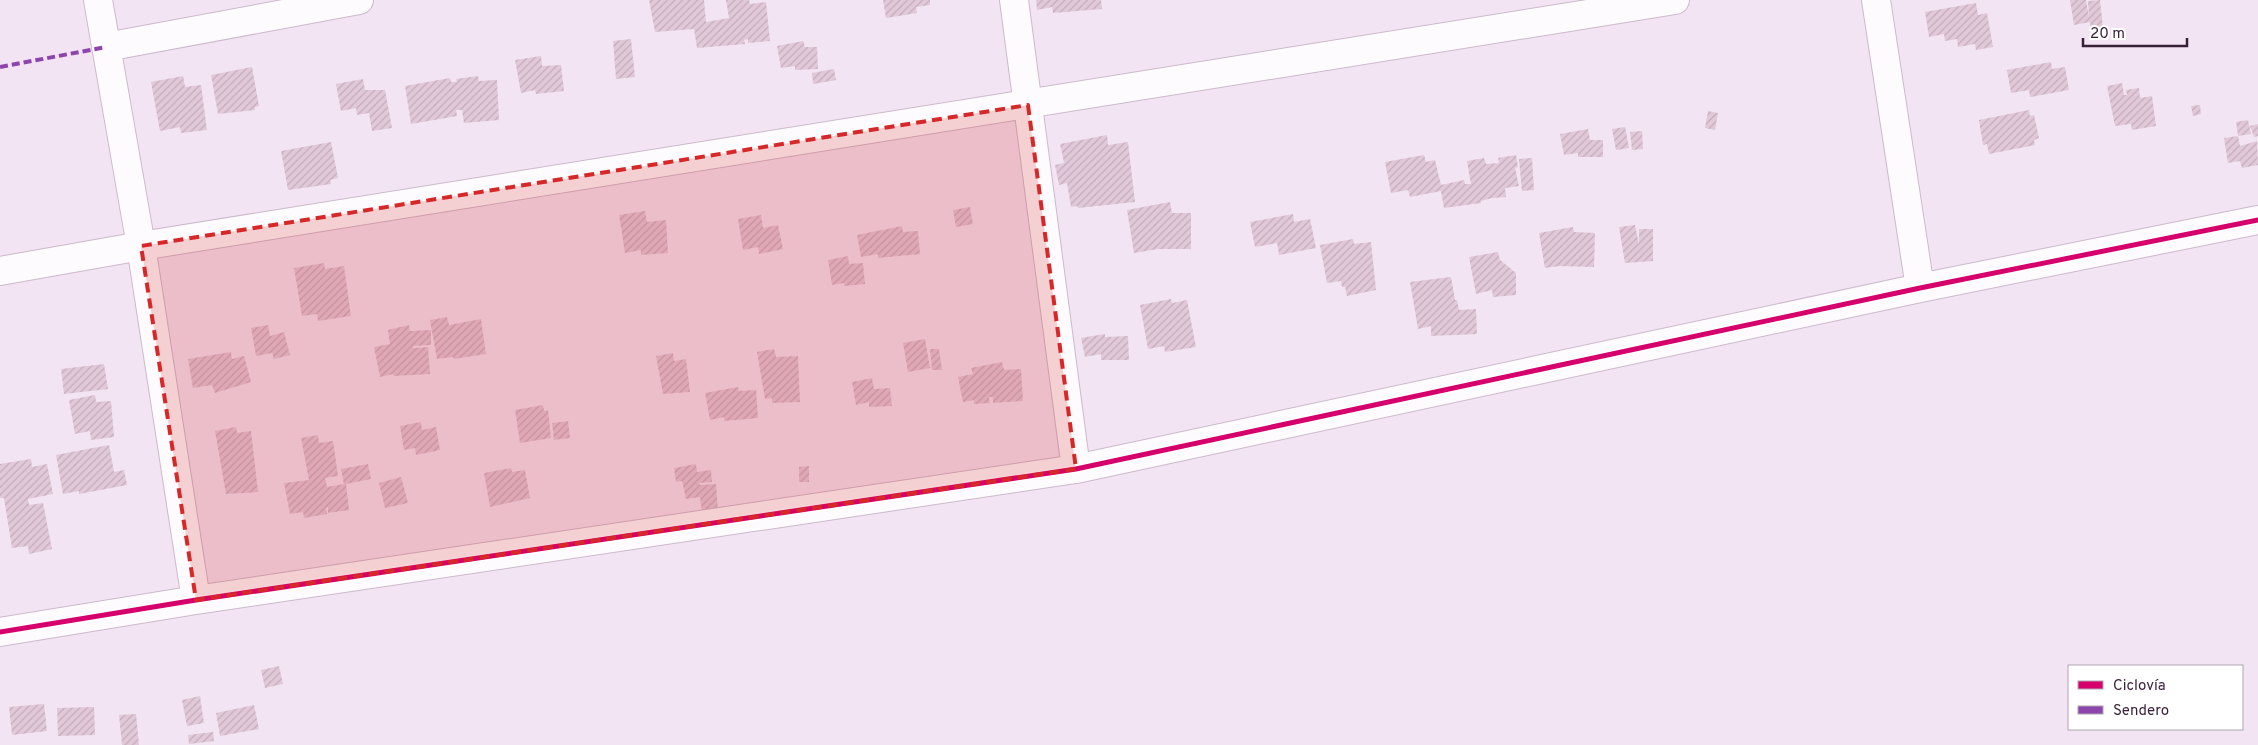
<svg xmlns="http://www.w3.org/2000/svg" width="2258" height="745" viewBox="0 0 2258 745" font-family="Overpass,sans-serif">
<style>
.building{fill:url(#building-hatch)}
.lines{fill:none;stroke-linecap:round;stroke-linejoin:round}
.minor-casing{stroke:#ccbacc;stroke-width:30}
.minor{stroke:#fdfbfd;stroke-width:28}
.quiet{stroke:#8e44ad;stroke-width:4;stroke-dasharray:8 4;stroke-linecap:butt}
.cycleway-casing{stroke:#fff;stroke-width:8}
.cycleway{stroke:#d6006c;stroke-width:5}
.marked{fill:#d62828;fill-opacity:0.2;stroke:#d62828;stroke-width:4;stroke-dasharray:10 6;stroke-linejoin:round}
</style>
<defs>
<pattern id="building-hatch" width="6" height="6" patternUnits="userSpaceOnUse" patternTransform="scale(1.25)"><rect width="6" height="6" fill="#e2c9d9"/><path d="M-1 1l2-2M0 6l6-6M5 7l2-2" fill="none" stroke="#c2acbb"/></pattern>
</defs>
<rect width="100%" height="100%" fill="#f2e4f2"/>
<!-- building -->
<path class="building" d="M649 0H704L706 22 729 18 726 0H749L750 4 766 2 770 41 748 43V39L744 40 745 44 697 48 694 29 655 32Z
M883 0H930V5L916 7 917 13 886 18Z
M1036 0H1101L1102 9 1053 13 1052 7 1037 10Z
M2070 0H2086L2089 18 2088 1 2100 0 2103 28 2091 29 2090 22 2074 25Z
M1976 3 1978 15 1987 13 1993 47 1976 50 1975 44 1958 47 1957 39 1945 41 1944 34 1929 37 1925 12Z
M631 39 635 77 616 79 613 41Z
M803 41 805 47H817L818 69 795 70V66L781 68 777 46Z
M541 56 542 66 561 65 564 91 536 94 535 90 521 93 515 60Z
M2051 62 2052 69 2065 67 2069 90 2030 97 2029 90 2011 93 2007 70Z
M252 67 259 106 255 107V110L218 114 211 75Z
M834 69 836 80 813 84 812 73Z
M183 76 185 87 201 85 207 130 181 133 180 127 160 131 151 82Z
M478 76 479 81 497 80 499 120 464 123 462 110H456L457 116 411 124 405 86 450 78 451 82H457L456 79Z
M363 79 365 90H385L392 128 372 131 369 113 357 115 356 108 341 111 336 84Z
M2122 83 2124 95H2127L2126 90 2139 88 2140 98 2152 96 2156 126 2132 130 2131 124 2115 126 2107 86Z
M2200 105 2201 114 2193 116 2191 106Z
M2029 110 2030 116 2034 115 2039 138 2034 140 2035 145 1989 154 1987 144 1983 145 1979 120Z
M1708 111 1718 113 1715 130 1705 128Z
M2248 120 2251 134 2238 136 2236 122Z
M2258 124V136L2254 137 2250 126Z
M1625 127 1629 148 1616 150 1612 129Z
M1588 129 1590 140H1603V157H1578V153L1564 155 1560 134Z
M1642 131 1643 149 1632 150 1630 132Z
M1107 135 1108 145 1128 142 1135 202 1078 208 1077 206 1071 207 1067 183 1059 185 1055 165 1064 163 1060 144Z
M2238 136 2240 146 2257 141 2258 165 2242 168 2240 161 2228 163 2224 138Z
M331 142 338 178 330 180 331 184 288 190 281 151Z
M1424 155 1426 162 1435 160 1441 185 1464 180 1465 184H1471L1467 161 1484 158 1486 164 1499 163 1498 158 1516 155 1518 167 1515 168 1519 186 1505 188 1506 197 1492 198 1481 201V203L1444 208 1441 191 1410 197 1408 190 1391 193 1385 162Z
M1532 158 1534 190 1522 191 1519 159Z
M1170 202 1172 213H1191V249H1158L1134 253 1127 210Z
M970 207 973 224 956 227 953 210Z
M645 211 647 222 666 220 668 253 641 255V250L625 253 619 215Z
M1293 214 1294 222 1310 219 1316 248 1279 255 1277 243 1255 247 1250 222Z
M761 215 763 228 778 225 783 249 759 254 758 247 743 250 738 219Z
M1635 225 1639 244V229H1653V261L1625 263 1619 227Z
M902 226 903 232 918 231 920 254 878 258V254L861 257 857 235Z
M1573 227 1574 232 1595 233 1594 267 1559 266 1545 268 1539 233Z
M1353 239 1354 244 1371 242 1376 290 1347 296 1345 287H1342L1341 281 1327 283 1320 245Z
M1498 252 1500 260 1516 273V295L1493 297 1492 290 1476 294 1469 257Z
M848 256 849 264 863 263 865 284 844 286V283L832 285 828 260Z
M324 263 325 269 344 266 351 316 318 321 317 314 302 316 294 268Z
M1451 277 1455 300H1457L1459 310 1476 309 1477 334 1431 336V326L1418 329 1410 282Z
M1171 299 1172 303 1187 300 1196 347 1165 352 1164 346 1148 349 1140 305Z
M447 317 449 325 481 319 486 354 454 359 453 357 437 359 430 320Z
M268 325 270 336 284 332 290 355 274 359 272 353 256 356 251 328Z
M409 325 410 331 431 330V345L413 346V348L428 347 430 374 394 376 393 374 380 377 374 347 390 344 388 330Z
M1105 334V337L1128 336 1129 360H1101V354L1085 357 1081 338Z
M925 339 930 368 908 372 903 343Z
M774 349 776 357 798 356 800 402 772 403V398L765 399 757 352Z
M930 349H939L942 370H932Z
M231 352 232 359 244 356 251 382 215 393 212 385 193 388 188 359Z
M673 353 674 361 686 359 690 392 663 394 656 356Z
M1002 362 1004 370 1021 369 1023 401 993 403V397H989L990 403 974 404V400L963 402 958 377 973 374 971 368Z
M104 364 108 389 64 394 61 369Z
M872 378 874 389 890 388 892 406 869 407V402L856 405 852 382Z
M738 387 739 391 756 390 758 418 724 421V417L710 420 705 393Z
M95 395 96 402 111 401 114 437 91 440 90 431 75 434 69 400Z
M543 405 544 411 548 410 551 438 520 443 515 410Z
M568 421 570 438 554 440 552 423Z
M421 422 422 430 436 427 440 450 416 455 415 448 404 450 400 426Z
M236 427 237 433 251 431 258 492 226 494 215 431Z
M318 435 319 443 333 441 338 476 325 478 327 487 344 484 341 469 368 464 371 479 346 484 349 510 328 513V507L326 508 327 514 304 518 303 512 290 514 284 483 309 480 301 438Z
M109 445 114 472 124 470 127 485 79 494V491L63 494 56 455Z
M31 459 32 467 47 464 53 494 28 499 29 505 43 503 52 549 29 554 28 546 12 548 4 498H0V464Z
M696 464 697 472 711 470 712 482 699 483 700 485 716 484 718 511 702 512 700 497 686 499 682 481 676 482 674 468Z
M809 466V482H799V467Z
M511 468 512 472 525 470 530 498 490 507 484 473Z
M401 477 408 503 385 508 379 483Z
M279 666 283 684 265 688 261 670Z
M200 696 204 723 187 726 182 700Z
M44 704 47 731 12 735 9 707Z
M254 705 259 729 220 736 216 713Z
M94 707 95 735 58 736 57 708Z
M136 714 139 745H122L119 715Z
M213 732 214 741 189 744 188 735Z"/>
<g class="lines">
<defs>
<path id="minor" d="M98 0 141 246 196 600
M1014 0 1076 469
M1876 0 1920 288
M106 47 359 0
M0 271 141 246 1675 0
M0 632 196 600 1076 469 1920 288 2258 220"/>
</defs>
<!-- minor casing -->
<use href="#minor" class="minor-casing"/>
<!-- minor -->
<use href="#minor" class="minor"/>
<!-- quiet -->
<path class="quiet" d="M0 67 106 47"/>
<defs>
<path id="cycleway" d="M0 632 196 600 1076 469 1920 288 2258 220"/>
</defs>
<!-- cycleway casing -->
<use href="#cycleway" class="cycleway-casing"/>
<!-- cycleway -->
<use href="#cycleway" class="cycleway"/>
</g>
<!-- marked area -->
<path class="marked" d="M1028 105 1076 469 196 600 141 246Z"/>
<!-- legend -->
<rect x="2068" y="665" width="175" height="65" fill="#ffffff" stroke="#afa5af"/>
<rect x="2078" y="681" width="25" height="8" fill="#d6006c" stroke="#afa5af"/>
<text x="2113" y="690" font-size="15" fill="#371f37">Ciclovía</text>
<rect x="2078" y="706" width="25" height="8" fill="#8e44ad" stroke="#afa5af"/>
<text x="2113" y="715" font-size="15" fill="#371f37">Sendero</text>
<!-- scale -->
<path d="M2083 38v8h104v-8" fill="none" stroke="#371f37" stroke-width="2.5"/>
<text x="2090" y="38" font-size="15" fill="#371f37" stroke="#ffffff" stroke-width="4" paint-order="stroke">20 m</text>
</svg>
